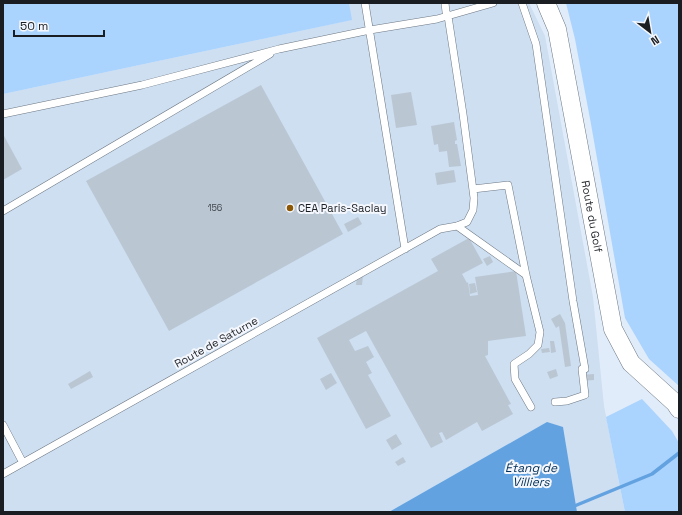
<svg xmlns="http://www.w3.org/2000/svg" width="682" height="515" viewBox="0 0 682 515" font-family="'Space Grotesk',sans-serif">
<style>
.built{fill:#cddff1}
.green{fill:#aad3fe}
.water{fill:#63a2e1}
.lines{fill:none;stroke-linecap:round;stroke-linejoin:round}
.stream{stroke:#63a2e1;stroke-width:3.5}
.building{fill:#bbc6d3}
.service-casing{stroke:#6d7783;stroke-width:8}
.tertiary-casing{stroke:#6d7783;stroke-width:19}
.service{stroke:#fff;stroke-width:7}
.tertiary{stroke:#fff;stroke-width:18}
.poi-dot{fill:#8c5805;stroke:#f4f8fe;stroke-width:1.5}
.labels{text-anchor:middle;stroke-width:4;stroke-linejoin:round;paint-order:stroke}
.number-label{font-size:9px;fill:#42484f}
.poi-label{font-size:11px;fill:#1a1e23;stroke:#f4f8fe;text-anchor:start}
.street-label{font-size:11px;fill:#1a1e23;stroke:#f4f8fe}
.water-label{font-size:12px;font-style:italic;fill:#002d55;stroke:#f4f8fe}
</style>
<rect width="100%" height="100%" fill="#e0ecf9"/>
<!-- built -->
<path class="built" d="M349 3H529L545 36 593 297 604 406 625 512H3V94L351 20Z"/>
<!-- green -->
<path class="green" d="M3 3H349L352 20 3 94Z
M566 3H679V386L649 359 625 318 591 124 575 39Z
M642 399 672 431 679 443V512H625L606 417Z"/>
<!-- water -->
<path class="water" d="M547 422 563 427 577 512H389Z"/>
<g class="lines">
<!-- stream -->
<path class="stream" d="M572 507 652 474 679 453"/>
</g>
<!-- building -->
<path class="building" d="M261 85 343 234 169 331 86 181Z
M411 92 417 125 396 128 391 95Z
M454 122 457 140 455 141V144H457L461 166 449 167 447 151 439 152 438 144 434 145 431 126Z
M3 134 22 169 3 180Z
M454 170 456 182 437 185 435 173Z
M358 217 362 224 348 232 344 224Z
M469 238 483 263 462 274 467 283 468 282 470 296 478 295 475 277 516 271 526 336 488 341V355L485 356 511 404 508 405 513 414 482 431 477 422 446 440 442 432 439 433 443 442 431 448 366 331 349 340 355 351 368 346 374 357 366 362 372 373 368 375 391 416 366 429 317 338 438 271 431 259Z
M490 256 493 262 487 266 483 259Z
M357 276H363L362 285H356Z
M475 283 477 292 470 294 469 284Z
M560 314 565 323 571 366 565 367 559 326 556 328 551 319Z
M550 341H554L556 352 551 353Z
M549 348 550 352 542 353 541 349Z
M556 369 558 376 550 379 547 372Z
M90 371 93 377 71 389 68 384Z
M331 373 337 383 326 390 320 379Z
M594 374V380L580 381V375Z
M396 434 402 444 392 450 386 440Z
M403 457 406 462 398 466 395 462Z"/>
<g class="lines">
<defs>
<path id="service" d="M365 3 405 249
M522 3 536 44 573 301 585 369H582L585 395 567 401 555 402
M3 114 142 85 279 49 370 30 437 19 493 3
M473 189 508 185 526 275 540 332 538 345 529 354 514 364 515 379 531 407
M3 211 270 54
M457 226 526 275
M3 425 23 463
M3 474 440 229 457 226 467 222 473 210 474 198 463 114 448 16 446 12 445 3"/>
<g id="tertiary">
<path id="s1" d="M546 3 557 29 613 329 631 363 675 403 679 409"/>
</g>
</defs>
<!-- service casing -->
<use href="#service" class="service-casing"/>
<!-- tertiary casing -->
<use href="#tertiary" class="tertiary-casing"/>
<!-- service -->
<use href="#service" class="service"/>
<!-- tertiary -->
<use href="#tertiary" class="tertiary"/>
</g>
<!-- markers -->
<circle class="poi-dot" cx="290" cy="208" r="4"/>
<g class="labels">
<!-- number labels -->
<g class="number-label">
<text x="215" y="211">156</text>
</g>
<!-- poi labels -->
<g class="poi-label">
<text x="298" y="212">CEA Paris-Saclay</text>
</g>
<!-- street labels -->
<g class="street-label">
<text dy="4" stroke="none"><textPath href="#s1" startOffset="219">Route du Golf</textPath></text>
<text transform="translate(216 342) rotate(-29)" y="4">Route de Saturne</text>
</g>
<!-- water labels -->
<g class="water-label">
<text x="531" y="472">Étang de<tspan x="531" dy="14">Villiers</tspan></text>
</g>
</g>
<!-- border -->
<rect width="682" height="515" fill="none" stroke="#1a1e23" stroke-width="8"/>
<!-- north arrow -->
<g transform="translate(650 32) rotate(149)" stroke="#f4f8fe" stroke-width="3" paint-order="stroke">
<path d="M0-3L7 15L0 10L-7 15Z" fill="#1a1e23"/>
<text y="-6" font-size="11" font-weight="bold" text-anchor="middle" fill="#1a1e23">N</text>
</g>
<!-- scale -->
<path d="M14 30v6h90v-6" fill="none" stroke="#1a1e23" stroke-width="2"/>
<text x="20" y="30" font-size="12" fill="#1a1e23" stroke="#f4f8fe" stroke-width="3" paint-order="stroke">50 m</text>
</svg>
